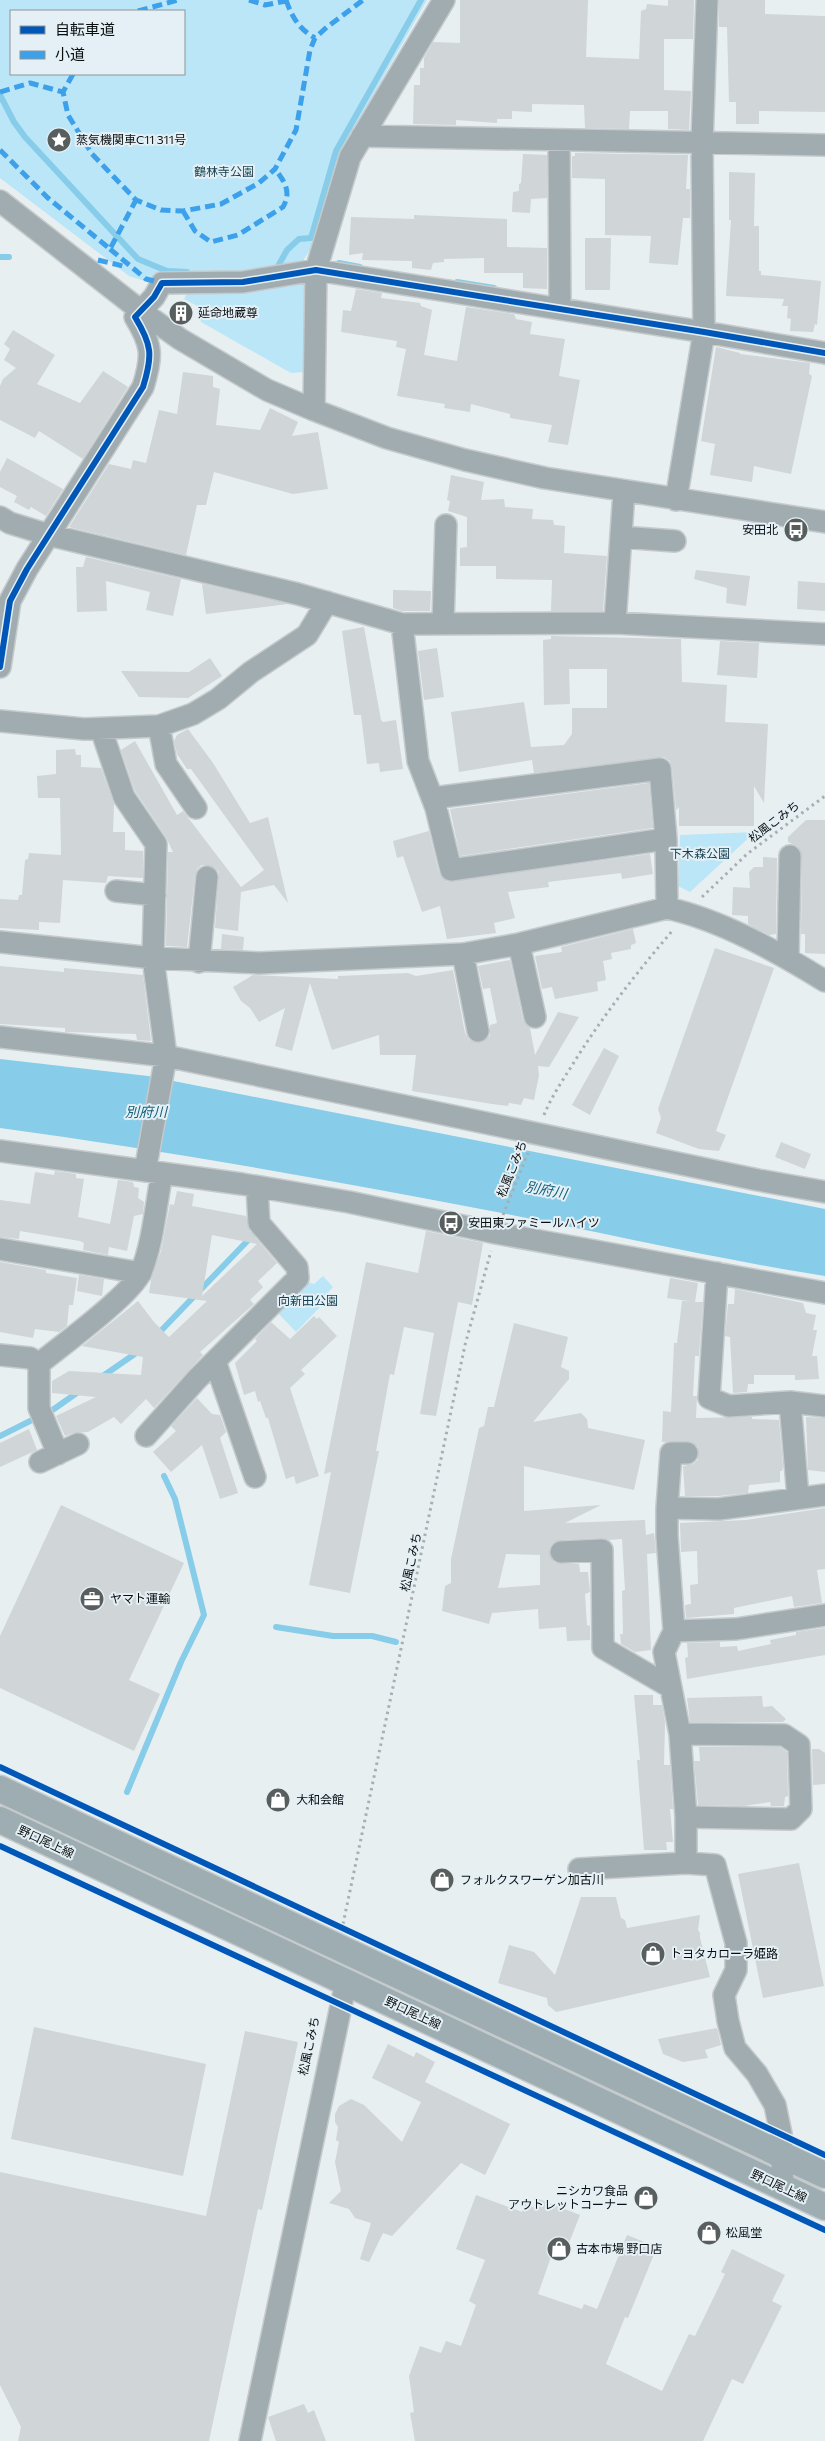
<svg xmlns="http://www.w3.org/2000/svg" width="825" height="2441" viewBox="0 0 825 2441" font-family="Commissioner,'Noto Sans JP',sans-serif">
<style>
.green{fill:#bbe6f8;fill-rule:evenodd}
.water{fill:#87cce8}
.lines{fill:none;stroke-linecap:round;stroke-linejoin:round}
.stream{stroke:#87cce8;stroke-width:6}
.building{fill:#d0d5d7;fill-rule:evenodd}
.minor-casing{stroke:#c5cacc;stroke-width:24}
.major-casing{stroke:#c5cacc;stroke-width:29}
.path{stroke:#a7afb4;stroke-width:3;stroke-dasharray:2.5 4;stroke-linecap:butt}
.minor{stroke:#a1acb1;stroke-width:21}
.major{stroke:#9dadb2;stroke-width:26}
.quiet{stroke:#3ca1ea;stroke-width:5;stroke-dasharray:10 5;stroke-linecap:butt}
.cycleway-casing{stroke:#e4f0f5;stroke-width:9}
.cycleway{stroke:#0057b8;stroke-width:6}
.labels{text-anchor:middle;stroke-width:4;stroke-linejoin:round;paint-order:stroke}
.poi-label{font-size:12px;fill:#0a0e0f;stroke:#e4f0f5;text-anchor:start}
.park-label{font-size:12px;fill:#143f4f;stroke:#e4f0f5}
.street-label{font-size:12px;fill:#0a0e0f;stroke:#e4f0f5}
.water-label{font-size:14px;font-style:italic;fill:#14607b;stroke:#e4f0f5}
</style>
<rect width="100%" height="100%" fill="#e8eff1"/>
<!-- green -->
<path class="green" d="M0 0H427L341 152 314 243 298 269 145 281 129 276 0 178ZM11 11H184V74H11Z
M309 278 305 372 291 373 201 322 199 307 184 299 189 290H259Z
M755 832 690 892 678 886 680 835Z
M323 1276 333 1287 321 1300 319 1308 296 1332 277 1312 308 1282 314 1284Z"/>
<!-- water -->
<path class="water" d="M0 1059 148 1076 825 1209V1276C711 1258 599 1232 486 1210 325 1179 163 1150 0 1128Z"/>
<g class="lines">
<!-- stream -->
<path class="stream" d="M0 95 14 122 25 137 138 259 167 271 187 272
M0 257H9
M339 263 360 267
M272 269 277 268 287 250 299 239 311 238 336 151 421 0
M457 282 494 288
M156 1336 254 1234
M100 1378 139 1351
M0 1436 54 1409 81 1390
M276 1627 333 1636H372L396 1642
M127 1792 181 1662 204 1615 175 1499 164 1476"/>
</g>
<!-- building -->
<path class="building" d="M460 0H588L586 57 639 59 641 11 646 9 647 4 668 6V0H694L693 39H664V90L691 91 689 130 668 129V111H630L629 129 585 128 584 105 532 104V112L512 111V119H497V123L456 120V125L413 124 414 85H420V68H424V58L433 42 460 43Z
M719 0H765V14L825 16V112L759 111V124H736V102H729L727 27H719Z
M575 153 688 155 686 189H690V218H683L678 265 649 263 651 236 605 235V179L572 178V156H575Z
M523 154 547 155V198L531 199 530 213 512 212 513 192 519 191V184L521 183Z
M729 172 755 173 754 226H759V271H761V275L821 281 817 325 815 324 813 332 790 331 791 319 787 318 788 306H782L784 299 726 296 731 220H729Z
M414 215 507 219V247L547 248V289L523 288V273H484V258L444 259V262L433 263 431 270 412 268V261L362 260 363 253 349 255 351 217 414 219Z
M585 238H611L610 290H585Z
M356 289 382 293 381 298 420 303 421 306 432 310 424 355 457 361 466 307 514 314 516 319 532 322 530 334 565 339 559 376 580 380 568 445 548 442 552 425 510 418V414L471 404 470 412 444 408 445 404 397 396 406 349 396 347 397 341 341 332 343 310 351 311Z
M13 330 55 355 37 384 80 403 103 371 128 387 83 459 39 431 35 438 0 420V386L3 379 16 368 4 360 10 349 4 344Z
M716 347 740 353V354L810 363 809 374 812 376 791 474 754 466 752 482 710 475 715 444 701 441Z
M183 372 213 376V387L220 389 216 425 260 430 270 408 298 422 292 436 318 432 328 489 293 494 214 472 206 505H197L186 555 69 527 109 464 131 469 133 460 146 463 159 410 177 414Z
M7 458 63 489 46 516 31 507 29 510 14 502 17 496 0 487V472Z
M451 475 484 482 481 500 504 499 505 507 533 509 532 519 553 520 554 525 565 526 564 553 607 556 603 611H551L552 580 496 579V566H460V548L467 547V517L448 511 450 501 447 500Z
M86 557 181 579 173 616 146 610 150 592 106 581 107 611 77 612 76 567H83Z
M696 570 750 576 746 606 726 603 727 588 694 579Z
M798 581 825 583V611L797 609Z
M202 584 288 604 206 614Z
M393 590 431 591 430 611H402L393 608Z
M364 627 381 720 383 722 396 720 403 769 380 772 379 763 367 764 361 715H354L342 631Z
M551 636 681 639 682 682 727 685 725 722 768 724 764 803 754 786V826H679V807L676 810 672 767 670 761 664 757 534 773 532 760 459 772 451 712 524 702 531 747 564 745 572 734V708H607V669H569L570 704 544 705 543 640 551 639Z
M720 641 759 643 757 678 717 675Z
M437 648 444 697 424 700 418 651Z
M210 658 222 676 188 698 139 697 121 671 189 672Z
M188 729 213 763 250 823 268 817 288 903 274 885 241 892 238 931 215 928 219 872 214 867 202 865 197 869 195 876 187 947 166 946 168 852H173L166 837 135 791 121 750 135 741 177 815 183 811 241 887 264 870 191 769H187L177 754 174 741 177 735Z
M75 749 76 755H81V767L101 768 114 804 113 832H125V850L143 851V878L108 876 106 883 63 880 60 923 39 922V930L0 928V899L18 900 19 895H22L25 860 28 859 29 853 61 855 60 798H38L37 776 56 774V750Z
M649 783 653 828 460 856 450 809Z
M806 820H825V954L805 953V934H801L802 856 797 846 788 842V837Z
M429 831 439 873 447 882 650 854 653 874 622 879 621 873 548 882 549 887 508 892 515 918 494 923 496 933 447 939 440 906 422 912 403 856 397 858 393 841Z
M763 857 777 858 776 934 769 935 748 924V916L732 915 733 887 750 888 749 872 754 867H763Z
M633 929 636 943 631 945V949L611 953 612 959 603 961 606 980 597 982 598 991 555 999 552 987 542 989 535 956 562 952 561 947Z
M222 934 244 937 243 950 221 949Z
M715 948 774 968 716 1131 726 1135 719 1151 699 1149 656 1133 661 1118 658 1109Z
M510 960 523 1020 530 1028 535 1055 558 1012 579 1017 549 1067 538 1066 539 1075 534 1100 524 1098 521 1105 509 1103 508 1106 492 1104 412 1091 416 1055H380L379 1035 332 1050 310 983 292 1051 275 1046 285 1008 259 1022 250 1008 241 1001 233 987 253 975 338 979V976L408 973 416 976 453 970 465 1033 469 1040 480 1043 490 1036V1025L497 1023 490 988 483 989 478 966Z
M0 966 64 972V968L143 975 151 1041 137 1040 136 1034 65 1032V1028L0 1024Z
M604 1048 619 1056 590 1115 572 1105Z
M781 1142 811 1154 805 1169 775 1157Z
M55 1171 76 1174V1178L84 1179 78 1217 110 1224 118 1180 133 1182 134 1187 139 1188 138 1198 144 1202 143 1214 134 1216 127 1251 109 1247 108 1255 83 1250 84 1243 80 1241 20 1231 19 1239 0 1237V1200L30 1204 35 1172 54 1175Z
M177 1191 194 1194 192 1206 246 1216 250 1231 277 1263 258 1281 263 1287 250 1300 254 1304 200 1352 203 1355 154 1408 146 1399 121 1424 114 1417 88 1432 73 1433 65 1436 56 1416 96 1397 52 1393V1381L69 1371 141 1375 143 1357 82 1346 138 1301 154 1322 169 1337 207 1301 149 1293 151 1280 161 1251 170 1204 174 1205ZM212 1235 257 1244 202 1296Z
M426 1231 483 1243 472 1305 458 1302 436 1416 420 1414 434 1333 404 1327 394 1375 390 1374 376 1451H379L350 1593 309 1585 331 1472 324 1474 366 1262 418 1273Z
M0 1262 46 1270V1273L77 1278 73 1305H69L67 1326 59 1332 35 1329 33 1338 0 1332Z
M79 1275 104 1279 102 1296 77 1291Z
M670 1278 698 1283 695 1302 667 1298Z
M735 1289 803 1303 806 1313 816 1315 813 1330H817L812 1356H817L819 1379 795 1380V1375H754V1384H748L747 1392 733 1393 730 1337 725 1336 728 1304H734Z
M682 1301 703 1302 699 1356H695L693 1396H697L696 1418 752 1417V1419L779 1420 783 1466 782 1471H780V1482L749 1485 748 1493 718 1496H685L683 1466 693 1464 698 1460V1447L687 1441 662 1442 663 1411 671 1412 674 1343H677Z
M314 1316 317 1319 319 1317 337 1336 301 1370 305 1374 290 1388 319 1476 296 1484 294 1476 286 1479 268 1418H266L260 1401 258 1402 255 1391 244 1395 235 1363 257 1341 255 1339 271 1322 290 1339Z
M514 1323 568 1337 561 1367 569 1371V1379L533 1422 581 1413 587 1419 588 1428 645 1440 634 1490 524 1466V1511L601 1505 565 1523 645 1520 646 1535 654 1533 656 1553 647 1554 651 1650 635 1652 621 1644 620 1634H623L622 1591 625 1590 622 1539 609 1540 601 1538 560 1540 554 1542 550 1547 549 1553 555 1563 579 1564 580 1572H588L590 1592 585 1594 587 1625 590 1626V1640L567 1641 566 1627 539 1629 538 1609 492 1613 489 1624 442 1611 445 1586 451 1583V1559L479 1428 484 1426 488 1407H494ZM506 1554 540 1555V1585L498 1588Z
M197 1398 212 1414 220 1415 226 1432 220 1438 238 1493 220 1499 202 1445 171 1472 153 1452 176 1431 171 1426Z
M806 1417 825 1418V1472L808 1470Z
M29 1429 37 1450 0 1467V1443Z
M61 1505 184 1563 129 1680 160 1694 134 1751 0 1688V1636Z
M825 1508V1569L817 1570 822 1603 794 1607 792 1596 734 1608V1614L686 1618 685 1605 691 1604 690 1585 698 1584 697 1551 681 1552 680 1523 746 1520Z
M825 1628V1655L687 1679 685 1658 688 1657 687 1643 720 1642V1647L737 1646 738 1651 771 1644 770 1640 796 1635V1632Z
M634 1695H653V1705H662L665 1722 664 1765H670L673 1809H670L673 1842H666L667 1850H644L637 1760H640Z
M762 1696 763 1707 772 1706 786 1719 783 1722H690L687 1698Z
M699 1747H780L787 1752 788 1796 785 1797 784 1806H771L770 1802 744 1806 698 1805 694 1761H700Z
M812 1749H819L825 1753V1784L813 1785Z
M799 1863 824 1986 763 1998 738 1874Z
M581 1897H616L621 1918 625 1920 627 1928 700 1915 698 1930 700 1933V1938L710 1977 556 2012 548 2005 547 1998 498 1983 509 1945 534 1952 555 1975Z
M34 2027 206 2064 183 2176 11 2139Z
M717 2028 721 2045 705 2050 708 2058 683 2062 663 2054 658 2039Z
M245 2031 298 2042 262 2210 258 2209 209 2441H18L21 2427 0 2385V2172L206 2216Z
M388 2044 414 2057 416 2052 435 2062 425 2082 510 2124 485 2175 461 2163 392 2236 383 2233 369 2262 360 2259 371 2223 355 2218 349 2209 329 2203 341 2191 335 2162 339 2142 336 2140 338 2127 335 2122V2114L339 2106 351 2099 364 2105 402 2142 421 2102 372 2078Z
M476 2195 522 2212 525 2204 535 2208 539 2199 580 2215 563 2258 552 2254 538 2294 582 2309 584 2304 597 2309 627 2235 657 2247 628 2318 625 2317 606 2364 662 2391 689 2334 695 2336 725 2274 721 2272 732 2249 785 2275 772 2301 782 2306 743 2384 732 2379 703 2441H415L410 2413 414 2412 409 2376 420 2346 441 2353 446 2341 461 2346 476 2305 469 2301 485 2260 456 2249Z
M304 2404 308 2413 314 2410 326 2441H276L268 2417Z"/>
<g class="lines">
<defs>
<path id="minor" d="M362 136 825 145
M559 140 560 309
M0 201 141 311 180 339 267 390 314 410 387 438 465 460 545 478 825 522
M314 410 316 270 350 157 444 0
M676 500 704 332 702 143 707 0
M0 517 10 523 49 535 298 594 402 624 615 623 825 634
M621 537 675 541
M615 623 624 491
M402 624 418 761 436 808 451 870 666 839 667 908
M443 624 446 525
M0 667 10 601 27 569 143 387C153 355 152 345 135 317L154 297 162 283 243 282 316 270 704 332 825 353
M0 721 84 729 159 726 193 714 218 699 251 672 307 635 327 602
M159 726 166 764 196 808
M101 729 124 797 156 844 153 958 166 1056 145 1171
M433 798 660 769 666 839
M116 891 155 895
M0 942 153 958 259 963 463 954 519 944 667 908C721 920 778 952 825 981
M519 944 535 1017
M463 954 478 1031
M788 958 790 856
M199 962 207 877
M0 1037 166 1056 758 1180 825 1192
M0 1151 242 1184 349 1202 496 1233 825 1293
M0 1249 141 1273
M717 1273 709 1398 729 1406 790 1402 825 1406
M0 1355 30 1358 39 1364V1408L58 1454
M215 1361 255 1477
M39 1364C62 1345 131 1295 141 1272 153 1243 156 1204 162 1173
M790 1402 798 1497
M146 1436 197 1379 298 1278 297 1267 259 1223 257 1187
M40 1462 78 1444
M667 1508 671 1453H687
M561 1552 602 1550 603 1648 670 1687
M674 1631 736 1629 825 1615
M680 1734 784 1735 799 1745 801 1809 791 1819 686 1817
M579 1869 686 1863
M783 2188 781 2134 775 2105 757 2074 735 2048 728 2021 724 1995 736 1970V1943L715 1865 686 1863V1817L680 1734 664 1652 674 1631 667 1536V1508L719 1509 825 1495
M250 2441 346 1982"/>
<path id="major" d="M0 1789 825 2175
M0 1820 825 2207"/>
</defs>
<!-- minor casing -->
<use href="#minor" class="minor-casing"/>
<!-- major casing -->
<use href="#major" class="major-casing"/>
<!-- path -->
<path class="path" d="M702 897 747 854 825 796
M544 1115C552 1095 565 1077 576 1059 605 1013 638 971 673 930
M503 1215 528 1153
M343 1924 465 1345 491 1251"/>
<!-- minor -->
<use href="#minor" class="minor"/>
<!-- major -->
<use href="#major" class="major"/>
<!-- quiet -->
<path class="quiet" d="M249 0 265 5 286 1
M286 0C292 17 299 29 315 38
M138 11 178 0
M73 74 63 92 68 115 92 154 136 200 161 210 183 211 221 204 259 183 275 169 296 130 310 50 315 38 327 27 363 0
M0 92 30 83 63 92
M0 150 48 198 110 249 136 200
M183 211 195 231 211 242 238 235 283 207C292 191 284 181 275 169
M110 249 146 279 162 283
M98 260 127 267"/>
<defs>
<path id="cycleway" d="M0 667 10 601 27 569 143 387C153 355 152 345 135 317L154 297 162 283 243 282 316 270 704 332 825 353
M0 1767 825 2155
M0 1846 825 2230"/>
</defs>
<!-- cycleway casing -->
<use href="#cycleway" class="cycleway-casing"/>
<!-- cycleway -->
<use href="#cycleway" class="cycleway"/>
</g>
<!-- icons -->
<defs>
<symbol id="sight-disc" viewBox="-11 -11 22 22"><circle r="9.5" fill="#585d5e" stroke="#e4f0f5"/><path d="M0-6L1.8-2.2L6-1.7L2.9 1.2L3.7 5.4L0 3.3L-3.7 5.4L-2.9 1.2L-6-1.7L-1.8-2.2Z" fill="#fff"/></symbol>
<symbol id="building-disc" viewBox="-11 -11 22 22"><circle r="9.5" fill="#585d5e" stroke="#e4f0f5"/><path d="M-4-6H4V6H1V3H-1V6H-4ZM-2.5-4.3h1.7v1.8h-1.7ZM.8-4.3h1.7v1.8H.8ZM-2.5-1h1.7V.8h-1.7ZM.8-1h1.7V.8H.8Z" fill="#fff"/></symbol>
<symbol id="bus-disc" viewBox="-11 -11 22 22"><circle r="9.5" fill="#585d5e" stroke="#e4f0f5"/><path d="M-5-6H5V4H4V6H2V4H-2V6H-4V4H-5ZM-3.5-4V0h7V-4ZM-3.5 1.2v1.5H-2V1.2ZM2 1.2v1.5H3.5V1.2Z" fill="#fff"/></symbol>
<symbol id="office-disc" viewBox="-11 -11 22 22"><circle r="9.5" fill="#585d5e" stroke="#e4f0f5"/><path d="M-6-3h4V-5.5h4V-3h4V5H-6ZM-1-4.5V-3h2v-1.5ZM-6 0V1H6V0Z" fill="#fff"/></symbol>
<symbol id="shop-disc" viewBox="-11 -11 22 22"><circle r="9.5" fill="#585d5e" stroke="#e4f0f5"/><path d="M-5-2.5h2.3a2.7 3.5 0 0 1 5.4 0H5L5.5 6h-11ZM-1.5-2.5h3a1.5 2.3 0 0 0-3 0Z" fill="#fff"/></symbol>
</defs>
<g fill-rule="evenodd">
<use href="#sight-disc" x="45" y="126" width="28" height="28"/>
<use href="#building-disc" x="167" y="299" width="28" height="28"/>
<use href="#bus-disc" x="782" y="516" width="28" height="28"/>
<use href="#bus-disc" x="437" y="1209" width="28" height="28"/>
<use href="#office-disc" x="78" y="1585" width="28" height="28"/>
<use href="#shop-disc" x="264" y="1786" width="28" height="28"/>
<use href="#shop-disc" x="428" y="1866" width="28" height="28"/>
<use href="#shop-disc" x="639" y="1940" width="28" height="28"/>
<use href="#shop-disc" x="632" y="2184" width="28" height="28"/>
<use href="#shop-disc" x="695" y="2219" width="28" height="28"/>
<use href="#shop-disc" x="545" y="2235" width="28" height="28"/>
</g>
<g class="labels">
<!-- poi labels -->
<g class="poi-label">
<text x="76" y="144">蒸気機関車C11 311号</text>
<text x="198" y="317">延命地蔵尊</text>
<text x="778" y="534" text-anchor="end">安田北</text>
<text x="468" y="1227">安田東ファミールハイツ</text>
<text x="110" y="1603">ヤマト運輸</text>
<text x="296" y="1804">大和会館</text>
<text x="460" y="1884">フォルクスワーゲン加古川</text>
<text x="670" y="1958">トヨタカローラ姫路</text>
<text x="628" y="2195" text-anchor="end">ニシカワ食品<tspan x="628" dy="14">アウトレットコーナー</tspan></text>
<text x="726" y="2237">松風堂</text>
<text x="576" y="2253">古本市場 野口店</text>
</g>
<!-- park labels -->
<g class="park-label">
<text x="224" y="176">鶴林寺公園</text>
<text x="700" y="858">下木森公園</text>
<text x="308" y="1305">向新田公園</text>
</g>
<!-- street labels -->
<g class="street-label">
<text transform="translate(774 822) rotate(-37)" y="4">松風こみち</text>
<text transform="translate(512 1169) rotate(-68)" y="4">松風こみち</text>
<text transform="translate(411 1562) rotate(-78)" y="4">松風こみち</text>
<text transform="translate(46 1842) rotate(25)" y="4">野口尾上線</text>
<text transform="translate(413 2013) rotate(25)" y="4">野口尾上線</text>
<text transform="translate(309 2046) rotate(-78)" y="4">松風こみち</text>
<text transform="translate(779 2186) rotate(25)" y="4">野口尾上線</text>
</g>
<!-- water labels -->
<g class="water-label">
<text x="146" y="1117">別府川</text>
<text transform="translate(546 1190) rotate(11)" y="5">別府川</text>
</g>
</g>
<!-- legend -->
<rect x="10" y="10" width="175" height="65" fill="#e4f0f5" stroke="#8d9699"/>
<rect x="20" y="26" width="25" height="8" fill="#0057b8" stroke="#8d9699"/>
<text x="55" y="35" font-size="15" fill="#0a0e0f">自転車道</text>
<rect x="20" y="51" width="25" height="8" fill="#3ca1ea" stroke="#8d9699"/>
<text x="55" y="60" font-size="15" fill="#0a0e0f">小道</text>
</svg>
